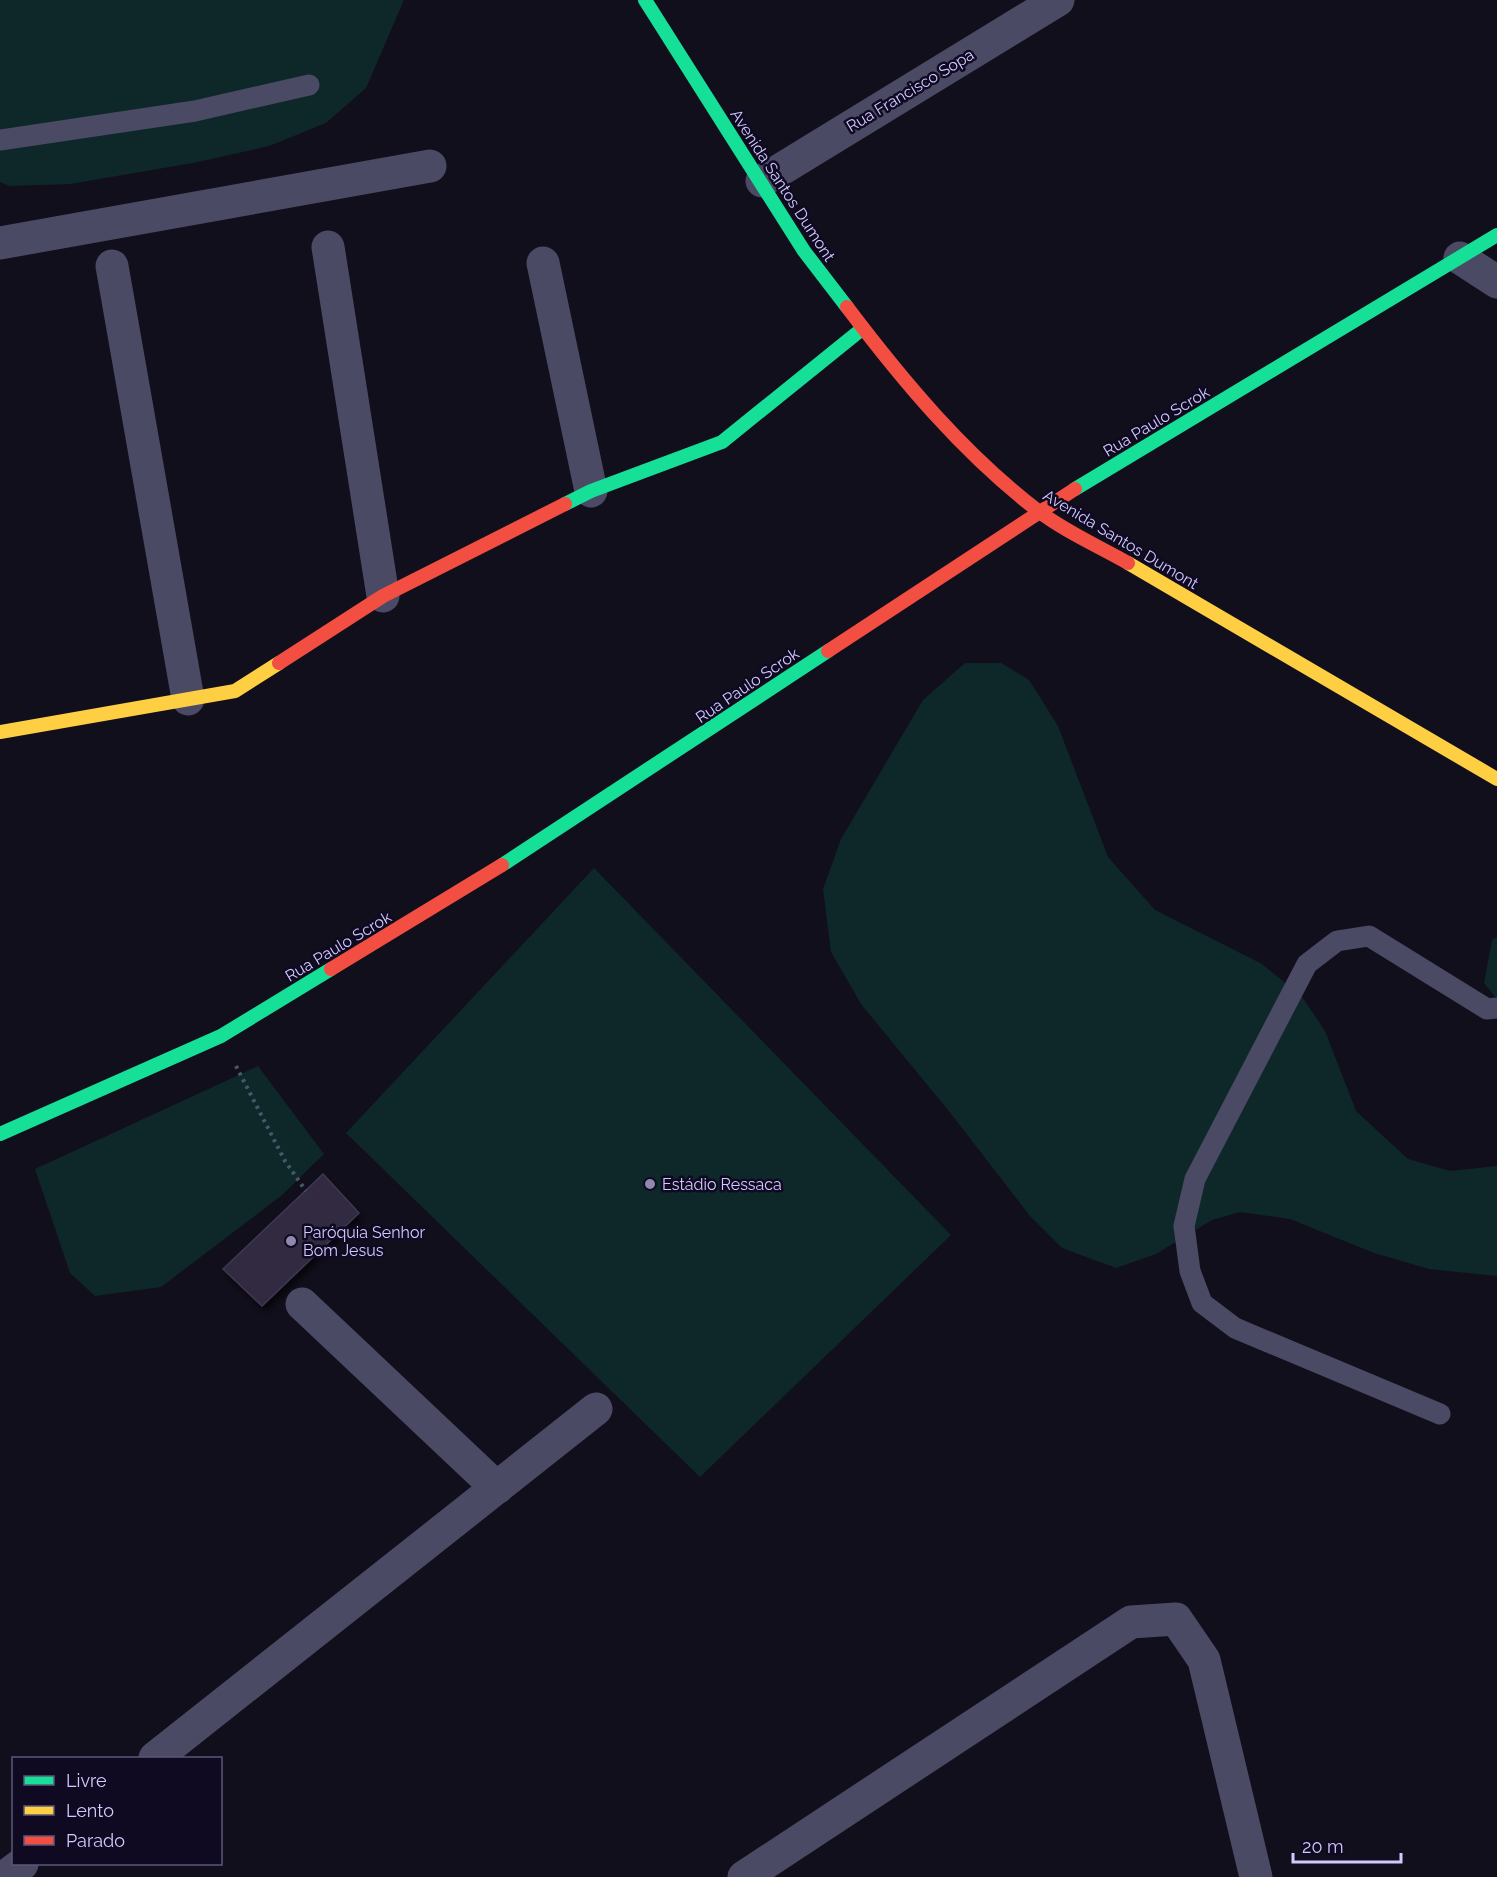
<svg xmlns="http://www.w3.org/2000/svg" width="1497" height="1877" viewBox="0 0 1497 1877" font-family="Raleway,sans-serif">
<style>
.green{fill:#0e2729}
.building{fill:#302c3f;stroke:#3e3851;stroke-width:1.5;filter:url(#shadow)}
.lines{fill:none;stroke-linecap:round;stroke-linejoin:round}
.path{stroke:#475868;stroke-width:4;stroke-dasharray:3 4.5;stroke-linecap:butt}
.lane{stroke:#4b4a65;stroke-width:21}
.street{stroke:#4b4a65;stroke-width:33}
.fast{stroke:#16e098;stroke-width:14}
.slow{stroke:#ffcf43;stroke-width:14}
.jam{stroke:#f24e42;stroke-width:14}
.poi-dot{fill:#8f89b0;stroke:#0f0a21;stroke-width:2}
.labels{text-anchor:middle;stroke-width:5;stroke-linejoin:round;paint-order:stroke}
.street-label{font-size:16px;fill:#d2caff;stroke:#0f0a21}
.poi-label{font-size:16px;fill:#d2caff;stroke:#0f0a21;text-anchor:start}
</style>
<defs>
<filter id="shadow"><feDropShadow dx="3.5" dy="6" stdDeviation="3" flood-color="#0009"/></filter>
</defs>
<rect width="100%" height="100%" fill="#120f1c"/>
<!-- green -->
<path class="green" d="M0 0H404L366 88 326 123 269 146 193 163 70 184 10 186 0 182Z
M965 663H1001L1029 680 1058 726 1108 857 1155 910 1262 964 1302 997 1325 1031 1356 1111 1408 1159 1450 1171 1497 1166V1276L1429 1269 1374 1253 1290 1219 1240 1212 1212 1220 1156 1254 1116 1268 1062 1248 1030 1216 952 1115 861 1004 831 952 823 889 841 839 923 700Z
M594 868 951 1235 700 1477 346 1133Z
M1497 937V999L1484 983 1492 940Z
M258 1066 324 1154 281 1196 161 1287 95 1296 70 1273 35 1169Z"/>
<!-- building -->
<path class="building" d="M323 1174 359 1213 262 1306 223 1269Z"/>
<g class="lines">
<!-- path -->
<path class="path" d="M236 1066 285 1161 306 1191"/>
<!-- lane -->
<path class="lane" d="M0 140 195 111 309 85
M1440 1414 1235 1328 1202 1303 1190 1271 1184 1226 1195 1179 1307 964 1337 941 1369 936 1487 1009 1497 1008"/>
<!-- street -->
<path class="street" d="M762 181 1058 0
M0 243 430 166
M328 247 383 596
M1460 258 1497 282
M543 263 591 491
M112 266 188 699
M302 1304 497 1488
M155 1758 596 1409
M5 1877 22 1864
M744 1877 1131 1622 1176 1619 1204 1660 1256 1877"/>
<!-- fast -->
<path class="fast" d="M645 0 804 251 847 307
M1075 489 1497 235
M565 504 591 491 722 442 862 329
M502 865 828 651
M0 1134 221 1036 331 969"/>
<!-- slow -->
<path class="slow" d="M1128 563 1497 779
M0 732 235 691 279 663"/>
<!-- jam -->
<path class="jam" d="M847 307C903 381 963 453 1037 510 1064 531 1098 546 1128 563
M828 651 1075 489
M279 663 383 596 565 504
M331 969 502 865"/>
</g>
<!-- markers -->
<g class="poi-dot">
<circle cx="650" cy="1184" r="6"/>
<circle cx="291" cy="1241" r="6"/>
</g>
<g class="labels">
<!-- street labels -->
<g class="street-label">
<text transform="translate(910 90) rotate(-31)" y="6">Rua Francisco Sopa</text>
<text transform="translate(783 185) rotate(57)" y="6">Avenida Santos Dumont</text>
<text transform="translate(1156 421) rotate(-31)" y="6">Rua Paulo Scrok</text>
<text transform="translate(1121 539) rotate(31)" y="6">Avenida Santos Dumont</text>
<text transform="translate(747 685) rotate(-34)" y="6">Rua Paulo Scrok</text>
<text transform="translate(338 946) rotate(-31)" y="6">Rua Paulo Scrok</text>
</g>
<!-- poi labels -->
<g class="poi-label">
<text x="662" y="1190">Estádio Ressaca</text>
<text x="303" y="1238">Paróquia Senhor<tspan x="303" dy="18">Bom Jesus</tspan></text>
</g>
</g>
<!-- legend -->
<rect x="12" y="1757" width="210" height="108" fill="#0f0a21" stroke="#5d577a" stroke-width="1.5"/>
<rect x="24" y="1776" width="30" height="9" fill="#16e098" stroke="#5d577a" stroke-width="1.5"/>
<text x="66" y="1787" font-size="18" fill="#d2caff">Livre</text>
<rect x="24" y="1806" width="30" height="9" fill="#ffcf43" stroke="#5d577a" stroke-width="1.5"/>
<text x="66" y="1817" font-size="18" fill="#d2caff">Lento</text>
<rect x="24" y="1836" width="30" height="9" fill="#f24e42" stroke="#5d577a" stroke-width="1.5"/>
<text x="66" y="1847" font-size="18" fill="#d2caff">Parado</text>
<!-- scale -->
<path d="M1293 1853v9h108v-9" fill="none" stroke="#d2caff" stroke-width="3"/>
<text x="1302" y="1853" font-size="18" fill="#d2caff" stroke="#0f0a21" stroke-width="4.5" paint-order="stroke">20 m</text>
</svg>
